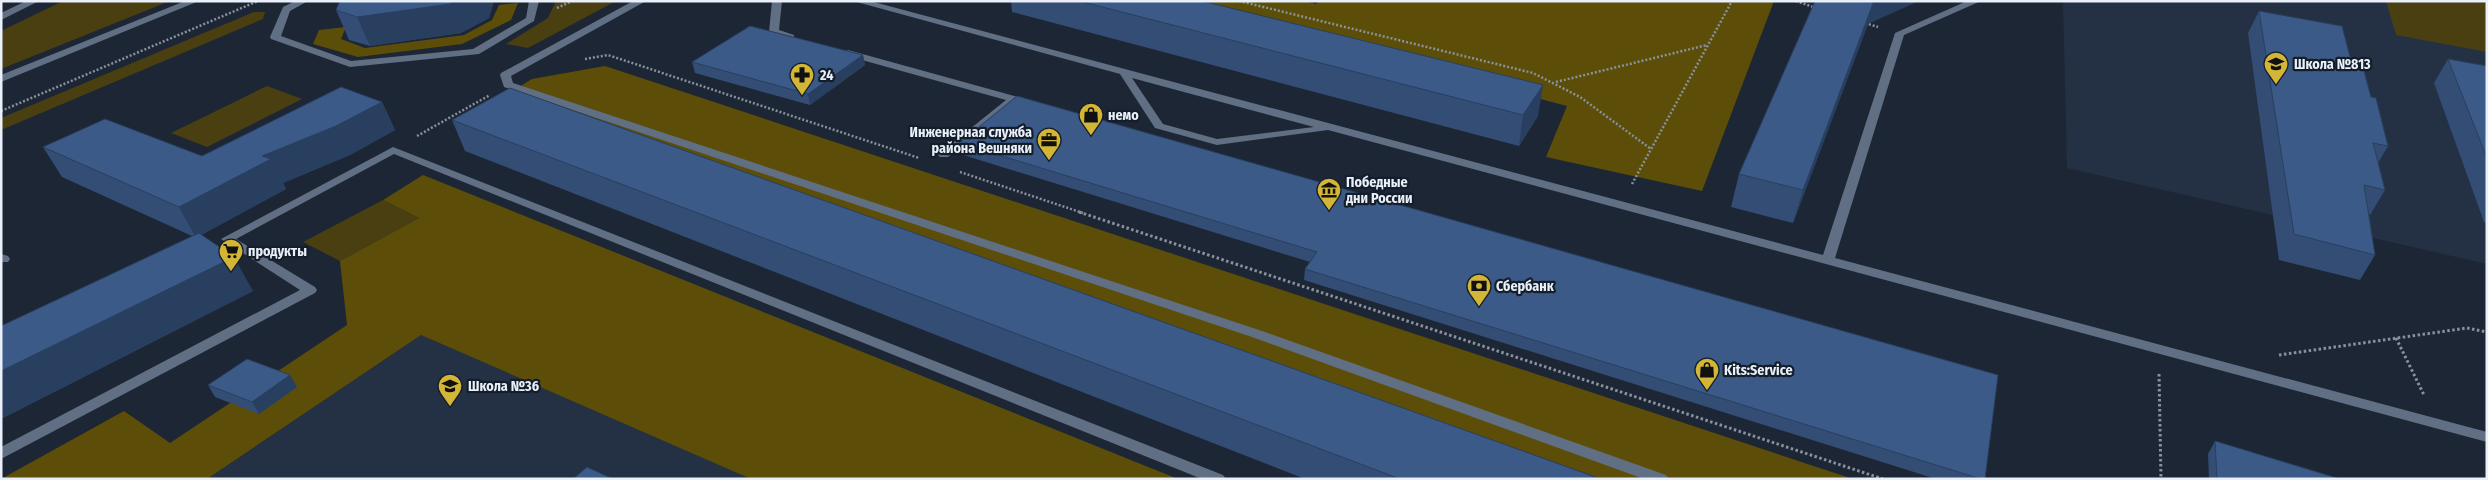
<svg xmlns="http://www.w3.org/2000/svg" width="2488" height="480" viewBox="0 0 2488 480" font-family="'Fira Sans Condensed',sans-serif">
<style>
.built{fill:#243144}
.green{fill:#4a3f11}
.forest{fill:#5c4e08}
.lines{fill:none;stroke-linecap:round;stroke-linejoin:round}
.path-far1{stroke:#89919c;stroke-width:2.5;stroke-dasharray:2 2;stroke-linecap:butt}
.path{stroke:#89919c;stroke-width:3;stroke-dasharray:2.5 2.5;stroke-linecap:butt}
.minor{fill:#606f84;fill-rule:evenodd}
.wall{fill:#334d75}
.shaded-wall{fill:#293f5f}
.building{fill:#3b5a88;stroke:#293f5f}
.labels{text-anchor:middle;stroke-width:4.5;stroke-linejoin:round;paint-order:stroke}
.poi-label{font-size:14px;font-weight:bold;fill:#e9f0f9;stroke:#141d2a;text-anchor:start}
</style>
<rect width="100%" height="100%" fill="#1d2634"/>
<!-- built -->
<path class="built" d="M2487 1V264L2067 168 2063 1Z
M421 335 751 479H207Z"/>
<!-- green -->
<path class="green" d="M63 1H170L1 69V31Z
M556 1H616L528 48 506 44 548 18Z
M2386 1H2487V52L2396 35Z
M254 12H265L263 19 1 130V118Z
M267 86 302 99 207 147 171 133Z
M383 200 419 218 340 261 303 242Z"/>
<!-- forest -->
<path class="forest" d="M1168 1H1305L1316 4 1319 1H1774L1702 191 1546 157 1567 106Z
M518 3 511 20 462 44 358 57 313 44 319 30 346 27 341 39 365 48 464 35 492 20 499 5Z
M605 66 1853 479H1547L501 98 532 79Z
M423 175 1178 479H751L421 335 207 479H1L124 411 170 443 347 325 340 261 419 218 383 200Z"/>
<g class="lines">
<!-- path-far1 -->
<path class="path-far1" d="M1239 1 1533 73 1580 97 1651 149
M1796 1 1816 8
M557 8 572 1
M1865 23 1878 27
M585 59 608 55 919 158
M1556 82 1707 45
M1 111 258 1
M417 136 490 95
M960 172 1083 213
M1632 184 1732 1"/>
<!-- path -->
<path class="path" d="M1079 212 1883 479
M2396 338 2424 395
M2279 355 2467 328 2487 332
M2159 374 2161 479"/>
<!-- minor -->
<path class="minor" d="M26 1H39L1 20V13Z
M185 1H199L1 82V75Z
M295 1H308L290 11 281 36 351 61 473 49 526 18 529 1H539L534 21 479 54 350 67 271 39 270 37 283 7Z
M633 1H646L511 76 513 83 1262 331 1666 475 1669 479H1644L1252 337 504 87 500 75 501 73Z
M772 1H782L779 30 794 35V39H786L769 32Z
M853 1H870L1823 255 1895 33 1967 1H1981L1904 35 1835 258 2487 432V442L1328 130 1217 145 1155 128 1120 74ZM1132 78 1314 127 1217 139 1163 124Z
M848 50 1018 97 1019 99 948 157H940L938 155 940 153 1006 100 844 55 843 53Z
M393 147 1223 475 1226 479H1202L394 154 236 239 315 287 317 290 315 293 1 459V447L300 290 221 239Z
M1 254 8 256 10 259 8 262H1Z"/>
</g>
<!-- wall -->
<path class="wall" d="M340 1H494L489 18 461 33 370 46 349 40 336 10Z
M1011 1H1202L1538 116 1519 146 1012 12Z
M2259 11 2353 68 2371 97 2388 146 2378 163 2385 190 2370 215 2369 214 2375 255 2360 280 2279 260 2248 33Z
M1868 24 1793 223 1731 207 1739 174Z
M863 55 865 65 810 105 695 73 692 62Z
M2448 59 2487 66V223L2484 222 2434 83Z
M1017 96 1985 479H1936L1304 280 1305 269 1310 262 960 154 959 143Z
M382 102 395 130 350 155 283 183 286 189 201 235 253 291 1 419V326L192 236 62 177 43 147 202 156Z
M452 120 1601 479H1305L465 151Z
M290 375 297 387 259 414 215 397 208 385Z
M2215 441 2340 479H2209L2208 454Z"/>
<!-- shaded-wall -->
<path class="shaded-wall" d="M455 1H494L489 18 461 33 370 46 357 17Z
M1874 1H1919L1868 24 1793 223 1803 190Z
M863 55 865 65 810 105 808 94Z
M1543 85 1538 116 1519 146 1523 115Z
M382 102 395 130 350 155 283 183 286 189 196 238 179 207 262 156Z
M234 257 253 291 1 419V371Z
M290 375 297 387 259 414 252 402Z"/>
<!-- building -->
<path class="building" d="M340 1H455L450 4 357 17 336 10Z
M1079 1H1202L1543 85 1523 115Z
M1815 1H1874L1803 190 1739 174Z
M2259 11 2342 26 2353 68 2364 71 2371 97 2376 98 2388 146 2373 143 2385 190 2364 185 2375 255 2294 234Z
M750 26 863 55 808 94 692 62Z
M2448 59 2487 66V158Z
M341 87 382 102 336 126 262 156 271 159 179 207 43 147 105 119 202 156Z
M510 88 1601 479H1400L452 120Z
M1017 96 1998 375 1985 479H1981L1305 269 1317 252 959 143Z
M199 233 234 257 1 371V326Z
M247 359 290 375 252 402 208 385Z
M2215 441 2340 479H2217Z
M587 467 613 479H573Z"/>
<!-- icons -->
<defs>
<symbol id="school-pin" viewBox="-11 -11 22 30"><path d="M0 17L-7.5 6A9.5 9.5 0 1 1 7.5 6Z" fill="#d3b635" stroke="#141d2a"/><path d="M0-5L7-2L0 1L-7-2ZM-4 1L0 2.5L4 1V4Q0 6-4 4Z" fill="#111"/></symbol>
<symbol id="pharmacy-pin" viewBox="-11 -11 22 30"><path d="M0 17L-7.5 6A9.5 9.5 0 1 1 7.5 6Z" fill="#d3b635" stroke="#141d2a"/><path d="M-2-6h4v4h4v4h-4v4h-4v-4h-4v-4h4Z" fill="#111"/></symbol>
<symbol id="shop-pin" viewBox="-11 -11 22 30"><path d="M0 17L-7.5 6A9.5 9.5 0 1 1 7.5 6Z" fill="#d3b635" stroke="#141d2a"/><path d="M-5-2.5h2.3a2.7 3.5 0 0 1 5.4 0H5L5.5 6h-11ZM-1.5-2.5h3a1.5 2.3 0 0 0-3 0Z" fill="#111"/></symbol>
<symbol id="office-pin" viewBox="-11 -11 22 30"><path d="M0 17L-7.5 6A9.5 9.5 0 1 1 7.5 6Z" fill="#d3b635" stroke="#141d2a"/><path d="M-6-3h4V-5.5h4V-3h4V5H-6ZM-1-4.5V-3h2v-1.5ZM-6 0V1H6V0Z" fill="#111"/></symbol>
<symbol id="museum-pin" viewBox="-11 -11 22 30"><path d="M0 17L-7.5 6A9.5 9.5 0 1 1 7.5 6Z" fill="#d3b635" stroke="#141d2a"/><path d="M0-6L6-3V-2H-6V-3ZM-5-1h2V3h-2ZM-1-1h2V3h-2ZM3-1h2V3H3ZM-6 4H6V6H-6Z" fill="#111"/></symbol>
<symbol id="supermarket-pin" viewBox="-11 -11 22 30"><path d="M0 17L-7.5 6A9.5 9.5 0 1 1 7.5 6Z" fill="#d3b635" stroke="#141d2a"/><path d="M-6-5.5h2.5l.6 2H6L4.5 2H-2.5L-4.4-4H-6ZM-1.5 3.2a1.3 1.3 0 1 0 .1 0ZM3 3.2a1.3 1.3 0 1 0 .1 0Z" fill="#111"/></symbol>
<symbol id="bank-pin" viewBox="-11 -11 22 30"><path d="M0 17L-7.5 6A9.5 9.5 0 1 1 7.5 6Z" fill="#d3b635" stroke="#141d2a"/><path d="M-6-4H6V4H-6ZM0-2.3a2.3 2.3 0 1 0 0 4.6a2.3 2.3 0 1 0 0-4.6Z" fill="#111"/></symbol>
</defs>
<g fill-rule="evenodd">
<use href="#school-pin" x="2262" y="50" width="28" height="38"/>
<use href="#pharmacy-pin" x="788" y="61" width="28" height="38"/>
<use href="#shop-pin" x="1077" y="101" width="28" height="38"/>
<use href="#office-pin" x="1035" y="126" width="28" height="38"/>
<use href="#museum-pin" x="1315" y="176" width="28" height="38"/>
<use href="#supermarket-pin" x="217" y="237" width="28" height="38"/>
<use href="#bank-pin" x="1465" y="272" width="28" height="38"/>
<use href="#shop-pin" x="1693" y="356" width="28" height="38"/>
<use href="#school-pin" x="436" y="372" width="28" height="38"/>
</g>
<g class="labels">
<!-- poi labels -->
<g class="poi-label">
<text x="2294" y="69">Школа №813</text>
<text x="820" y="80">24</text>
<text x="1108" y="120">немо</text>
<text x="1032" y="137" text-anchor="end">Инженерная служба<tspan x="1032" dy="16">района Вешняки</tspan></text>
<text x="1346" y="187">Победные<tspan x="1346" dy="16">дни России</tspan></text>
<text x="248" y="256">продукты</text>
<text x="1496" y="291">Сбербанк</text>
<text x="1724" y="375">Kits:Service</text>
<text x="468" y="391">Школа №36</text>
</g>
</g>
<!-- border -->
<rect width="2488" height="480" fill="none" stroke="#e9f0f9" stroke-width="5"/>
</svg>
